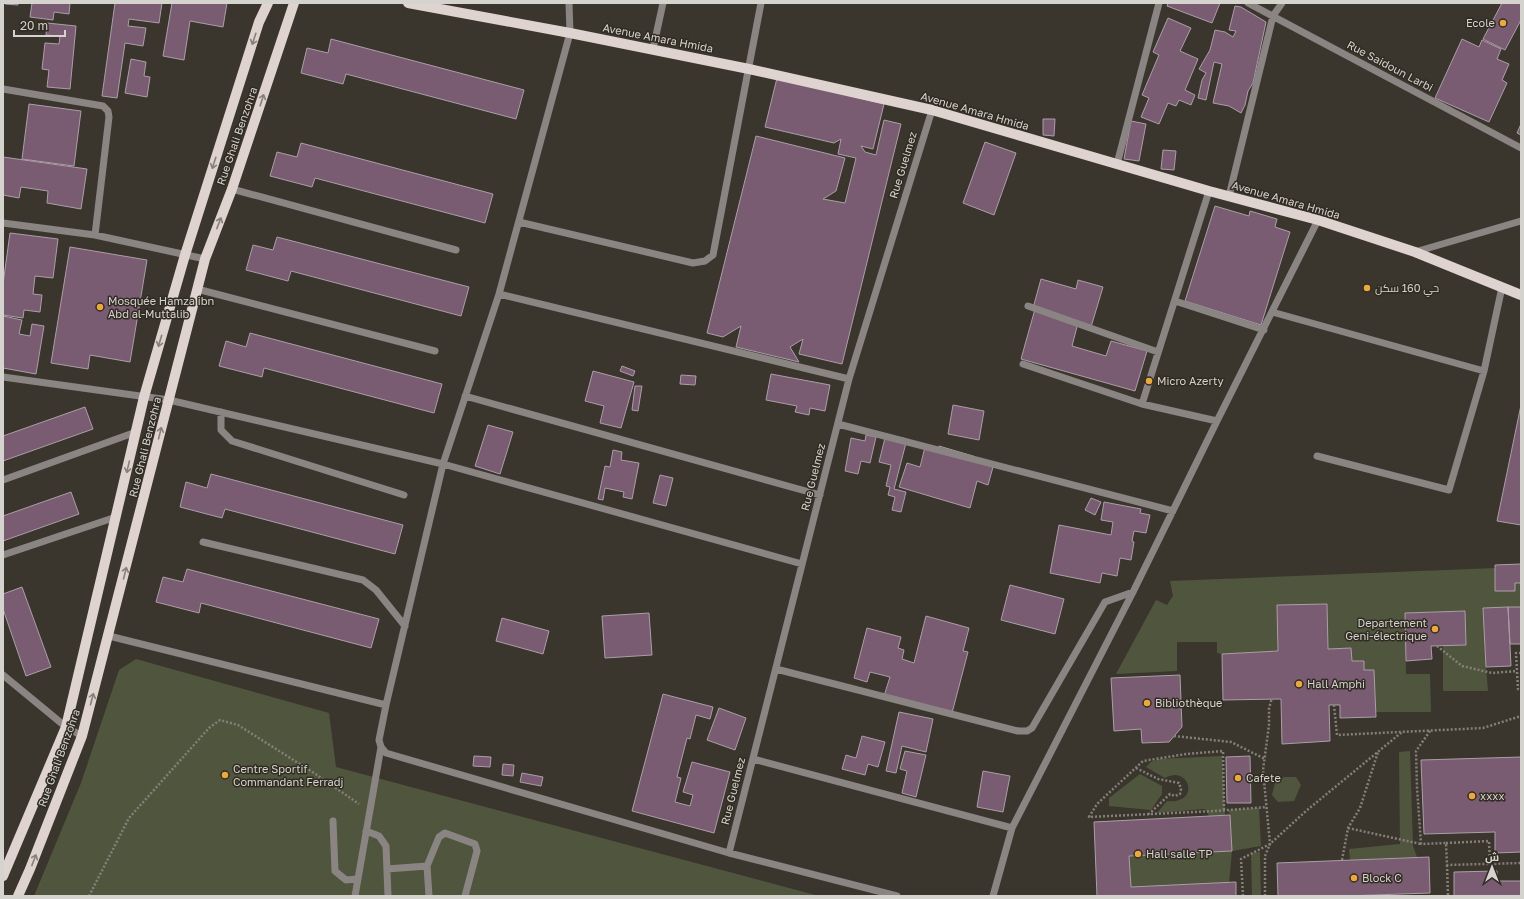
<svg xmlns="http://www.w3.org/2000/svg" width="1524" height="899" viewBox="0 0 1524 899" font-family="'Golos Text',Cairo,sans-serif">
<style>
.green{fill:#50563d}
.building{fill:#795c71;stroke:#aa9fa7}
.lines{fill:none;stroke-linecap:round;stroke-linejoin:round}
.path{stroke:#848079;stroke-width:2.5;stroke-dasharray:2 2;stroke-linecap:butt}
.minor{stroke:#8a8583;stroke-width:7}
.major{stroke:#ded3ce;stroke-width:10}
.oneway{stroke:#888078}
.poi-dot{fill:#eca93a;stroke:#312c23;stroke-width:1.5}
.labels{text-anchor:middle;stroke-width:3;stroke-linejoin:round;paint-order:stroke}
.poi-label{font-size:11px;fill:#d5d3cd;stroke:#312c23;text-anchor:start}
.street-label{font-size:11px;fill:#d5d3cd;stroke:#312c23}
</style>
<rect width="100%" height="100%" fill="#3b362d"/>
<!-- green -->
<path class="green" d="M1521 567V607L1483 608 1486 667 1488 691H1443V646L1466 645 1465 611 1405 613 1406 674H1430L1431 712H1376L1374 670H1364V661H1352L1351 648 1328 649 1327 604 1277 605 1278 651 1222 654 1217 653V642H1177V671L1116 674 1156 600 1167 605 1173 596 1170 581Z
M136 659 329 713 336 767 819 896H34L81 783 119 670Z
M1410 751 1413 846 1417 857 1350 860 1349 849 1400 844 1399 752Z
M1222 756 1225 815 1209 816 1205 809 1157 813 1167 801C1201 805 1190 764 1165 778L1146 767 1151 762 1159 759Z
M1140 774 1162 786V794L1151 810 1109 806V798Z
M1284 777H1296L1301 785 1294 801 1278 802 1272 795 1275 783Z
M1259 808 1261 846 1232 851 1229 883 1131 887 1129 856 1232 851 1230 815 1228 810Z
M1260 852 1261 896H1252L1251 853Z"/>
<!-- building -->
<path class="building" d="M5 3H18V5L5 4Z
M32 3H70L69 14 54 12 53 20 30 17Z
M115 3H162L159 23 129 19 128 26 146 28 143 46 125 43 117 98 102 96Z
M172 3H227L223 27 190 21 184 60 163 56Z
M1168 3H1220L1212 23 1167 6Z
M1502 3H1521V20L1505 50 1483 39Z
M1235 6 1241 7 1266 22 1253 83 1248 91 1245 105 1241 113 1229 106 1213 103 1222 64 1214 62 1206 100 1198 98 1202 80 1206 73 1199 69 1210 50 1215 30 1225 32 1233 37 1236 31 1229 30Z
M1168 18 1191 28 1180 51 1198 59 1185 90 1195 95 1191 105 1179 100 1176 106 1168 103 1159 124 1141 117 1149 98 1142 95 1159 55 1153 52Z
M47 23 76 26 70 89 47 87 49 70 42 69 45 43 59 44 60 36 46 35Z
M331 39 524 90 516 119 346 74 343 84 301 73 307 48 328 53Z
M1462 39 1479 47 1482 40 1501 49 1497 59 1509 64 1502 80 1507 83 1489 122 1435 98Z
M131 59 146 62 144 76 150 77 147 97 125 93Z
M777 78 884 104 873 149 861 146 865 152 876 155 884 120 901 124 842 364 799 354 803 339 790 347 799 362 736 347 741 326 723 337 707 333 756 136 845 158 836 191 823 199 845 203 856 158 838 154 841 139 834 143 765 127Z
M29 104 81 111 74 166 22 159Z
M1043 119H1055L1054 136 1043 135Z
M1131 121 1146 124 1139 161 1124 159Z
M1521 124V135L1517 133Z
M985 142 1016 153 994 215 963 203Z
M301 143 493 194 485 223 315 178 312 187 270 176 277 152 297 157Z
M1163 150 1176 151 1174 170 1161 169Z
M3 157 87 169 81 209 47 203 48 191 21 187 19 198 3 195Z
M1215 206 1249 216 1250 211 1277 219 1275 227 1290 232 1261 325 1185 301Z
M10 233 58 239 53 278 35 276 33 294 42 295 40 312 24 310 23 318 3 315V284Z
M277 237 469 287 461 316 291 271 288 281 246 270 253 245 273 250Z
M70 247 147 260 130 362 90 355 88 369 51 363Z
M1041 279 1076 289 1078 280 1103 287 1091 327 1078 323 1072 346 1106 356 1111 341 1147 351 1135 391 1021 359 1035 309 1033 308Z
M3 316 22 320 19 334 30 336 32 324 44 326 36 374 3 368Z
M250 333 442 384 434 413 264 368 262 377 219 366 226 341 246 347Z
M622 366 635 371 633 376 620 371Z
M593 371 634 382 621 428 600 423 604 406 585 401Z
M771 374 830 385 825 411 810 408 809 415 795 412 797 406 766 400Z
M681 375 696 376 695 385 680 384Z
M635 386H642L638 411 632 410Z
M953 405 984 411 979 440 948 434Z
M1521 405V525L1497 521Z
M85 407 93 429 3 461V436Z
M488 425 513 432 500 474 475 466Z
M886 434 907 439 894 489 906 492 901 512 892 510 895 497 888 495 890 487 886 486 891 465 879 462Z
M866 435 876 437 870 463 861 461 858 474 845 471 851 438 865 441Z
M939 446 973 456 993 467 988 485 977 481 970 508 899 487 907 463 920 467 925 447 938 450Z
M613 450 622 452 621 460 639 463 632 499 623 497 624 492 605 488 603 500 598 499 605 466 610 467Z
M211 474 403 525 395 554 225 509 222 518 180 507 186 482 207 488Z
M660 475 673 478 666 506 653 503Z
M71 492 79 514 3 541V516Z
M1091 498 1101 502 1095 515 1085 510Z
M1104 502 1141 509 1140 513 1150 515 1146 533 1134 531 1132 541 1134 542 1131 560 1120 558 1117 576 1102 573 1100 583 1050 573 1059 525 1111 535 1113 522 1101 520Z
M1521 564V583H1515V591H1495V565Z
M187 569 379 619 371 648 201 603 199 613 156 602 163 577 183 582Z
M1010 585 1064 599 1055 634 1001 620Z
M22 587 51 667 26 676 3 609V594Z
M1327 604 1328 649 1351 648 1352 661H1364V670H1374L1376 717 1340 718V705H1329L1330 741 1282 744 1281 699 1223 700 1222 654 1278 651 1277 605Z
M1508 607 1511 666 1486 667 1483 608Z
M1508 607H1521V644H1510Z
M1465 611 1466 645 1431 646 1432 659 1406 661 1405 613Z
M649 613 652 655 605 658 602 616Z
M926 616 969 628 963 651 968 652 952 713 884 696 890 677 870 672 867 682 854 678 867 628 901 637 898 648 904 650 902 659 914 663Z
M502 618 549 631 543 654 496 641Z
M1180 675 1182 727 1169 742 1142 743 1141 729 1114 731 1111 678Z
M663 694 713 707 710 719 696 715 690 739 687 738 677 777 681 778 675 802 690 806 693 795 683 792 692 762 730 772 714 833 632 811Z
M719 708 746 718 735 750 707 740Z
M899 712 933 719 926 752 902 746 896 773 886 771Z
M862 736 885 742 878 767 868 764 865 775 842 769 846 755 856 758Z
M905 751 926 755 916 797 902 793 907 771 900 769Z
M474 756 491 757 490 767 473 766Z
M1250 756 1251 803H1227L1226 757Z
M1521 757V852L1495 853V832L1424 834 1421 760Z
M503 764 514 765 513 776 502 775Z
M983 771 1010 776 1003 812 977 807Z
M522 773 543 777 541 786 520 782Z
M1230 815 1232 851 1129 856 1131 887 1236 882V896H1097L1094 822Z
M1429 857 1430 893 1344 896H1278L1277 863Z
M1497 871V881H1521V896H1454V872Z"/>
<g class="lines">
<!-- path -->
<path class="path" d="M1437 646 1462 666 1492 673 1517 671
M1521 653H1516L1518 689 1521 690
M1334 705 1337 735 1483 728 1521 716
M1430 731 1416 751 1417 787 1421 844 1446 843 1447 865 1521 863
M1174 736 1231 742 1265 759
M1136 768 1158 779 1179 783 1181 789 1180 794 1175 796 1170 794 1149 814
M1224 810 1223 751 1186 754 1143 761 1097 804 1089 817 1215 811 1267 807
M1348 828 1421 844
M1446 843 1489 841 1490 864
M1342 860 1348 828 1360 808 1378 752
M1447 865 1448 896
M89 896 129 818 209 728 220 720 238 725 314 773 359 804
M1243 896 1241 859 1270 844 1306 811 1402 732
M1265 896V856L1270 844 1263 770 1269 725V708L1272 698"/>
<!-- minor -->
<path class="minor" d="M1248 3 1521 148
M653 49 663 3
M3 89 103 106 108 111 109 117 95 235
M1117 164 1159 3
M232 189 456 250
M1229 196 1273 16 1282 3
M519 222 693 263 705 261 713 255 761 3
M3 223 95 235 205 259
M1415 252 1521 221
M197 289 435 351
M499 294 849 379
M1175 301 1264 330
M1028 306 1158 352
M1272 312 1484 371 1502 287
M1023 364 1142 404 1217 421
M3 377 169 400 443 464 802 564
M465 396 820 495
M1142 404 1209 191
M221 412V430L232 441 404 495
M838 424 1173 511
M1317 456 1449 490 1484 371
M3 480 136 432
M203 542 363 580 376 590 405 626
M3 555 116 517
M109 636 386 705
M776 669 1018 731H1027L1032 728 1105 602 1133 592
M3 675 66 727 82 736
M381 747 386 753 729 853 897 896
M753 759 1012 828
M333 821 335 871 346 880 357 879
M366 831 379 836 386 846 388 896
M729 853 849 379 932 110
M387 869 427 866
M355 896 381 747 379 740 386 705 443 464 499 294 570 33 569 3
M429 896 427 866 439 837 445 833 475 844 477 851 465 896
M993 896 1012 828 1133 592 1217 421 1318 220"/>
<!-- major -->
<path class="major" d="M408 3 570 33 749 69 932 110 1209 191 1318 220 1415 252 1521 295
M3 876 66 727 144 397 185 255 259 22 268 3
M18 896 30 869 82 736 205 259 232 189 294 3"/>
</g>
<!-- one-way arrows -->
<defs><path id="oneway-shaft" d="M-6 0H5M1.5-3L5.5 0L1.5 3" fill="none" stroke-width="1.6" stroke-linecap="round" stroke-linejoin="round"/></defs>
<g class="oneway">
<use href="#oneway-shaft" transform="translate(254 39) rotate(108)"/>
<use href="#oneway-shaft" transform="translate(262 100) rotate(-72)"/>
<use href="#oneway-shaft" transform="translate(214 163) rotate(108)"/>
<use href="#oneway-shaft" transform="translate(219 223) rotate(-69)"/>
<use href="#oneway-shaft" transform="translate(160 341) rotate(106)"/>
<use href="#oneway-shaft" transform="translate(160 433) rotate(-76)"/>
<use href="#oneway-shaft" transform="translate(128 467) rotate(103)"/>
<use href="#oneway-shaft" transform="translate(125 573) rotate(-76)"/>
<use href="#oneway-shaft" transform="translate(92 699) rotate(-75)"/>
<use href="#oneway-shaft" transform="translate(34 860) rotate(-69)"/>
</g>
<!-- markers -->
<g class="poi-dot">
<circle cx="1503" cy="23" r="4"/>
<circle cx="1367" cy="288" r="4"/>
<circle cx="100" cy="307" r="4"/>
<circle cx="1149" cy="381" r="4"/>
<circle cx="1435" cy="629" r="4"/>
<circle cx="1299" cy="684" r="4"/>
<circle cx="1147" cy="703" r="4"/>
<circle cx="225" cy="775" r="4"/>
<circle cx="1238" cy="778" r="4"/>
<circle cx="1472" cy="796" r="4"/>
<circle cx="1138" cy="854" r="4"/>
<circle cx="1354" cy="878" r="4"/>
</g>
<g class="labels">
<!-- poi labels -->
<g class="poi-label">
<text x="1495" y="27" text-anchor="end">Ecole</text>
<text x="1375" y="292">حي 160 سكن</text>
<text x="108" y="305">Mosquée Hamza ibn<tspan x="108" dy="13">Abd al-Muttalib</tspan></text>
<text x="1157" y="385">Micro Azerty</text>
<text x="1427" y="627" text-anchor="end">Departement<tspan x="1427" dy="13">Geni-électrique</tspan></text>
<text x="1307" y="688">Hall Amphi</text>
<text x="1155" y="707">Bibliothèque</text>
<text x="233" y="773">Centre Sportif<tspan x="233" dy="13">Commandant Ferradj</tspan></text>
<text x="1246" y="782">Cafete</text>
<text x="1480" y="800">xxxx</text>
<text x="1146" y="858">Hall salle TP</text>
<text x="1362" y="882">Block C</text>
</g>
<!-- street labels -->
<g class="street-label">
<text transform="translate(658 38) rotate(11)" y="4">Avenue Amara Hmida</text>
<text transform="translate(1390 66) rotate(28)" y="4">Rue Saidoun Larbi</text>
<text transform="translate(975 111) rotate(16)" y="4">Avenue Amara Hmida</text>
<text transform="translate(237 136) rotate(-71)" y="4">Rue Ghali Benzohra</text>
<text transform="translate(903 165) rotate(-73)" y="4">Rue Guelmez</text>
<text transform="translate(1286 200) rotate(16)" y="4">Avenue Amara Hmida</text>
<text transform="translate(145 447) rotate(-76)" y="4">Rue Ghali Benzohra</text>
<text transform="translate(813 477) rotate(-76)" y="4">Rue Guelmez</text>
<text transform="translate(59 758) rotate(-70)" y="4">Rue Ghali Benzohra</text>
<text transform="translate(733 791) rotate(-76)" y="4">Rue Guelmez</text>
</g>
</g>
<!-- border -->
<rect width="1524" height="899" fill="none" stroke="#d5d3cd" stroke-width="8"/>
<!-- north arrow -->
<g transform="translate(1492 867)" stroke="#312c23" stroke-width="3" paint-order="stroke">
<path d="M0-3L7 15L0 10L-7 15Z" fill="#d5d3cd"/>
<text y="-6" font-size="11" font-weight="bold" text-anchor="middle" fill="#d5d3cd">ش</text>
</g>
<!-- scale -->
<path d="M14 30v6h51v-6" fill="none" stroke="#d5d3cd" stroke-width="2"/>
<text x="20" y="30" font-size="12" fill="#d5d3cd" stroke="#312c23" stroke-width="3" paint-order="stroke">20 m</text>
</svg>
